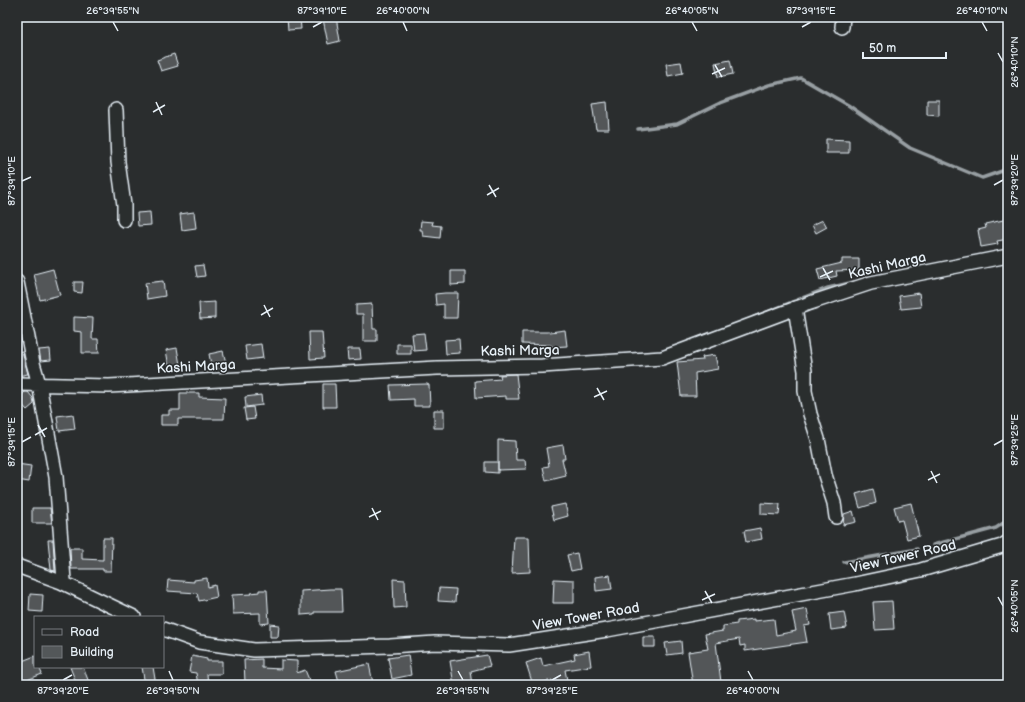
<svg xmlns="http://www.w3.org/2000/svg" width="1025" height="702" viewBox="0 0 1025 702" font-family="'Balsamiq Sans',sans-serif">
<style>
.lines{fill:none;stroke-linecap:round;stroke-linejoin:round}
.stream{stroke:#989fa3;stroke-width:3.5}
.building{fill:#535759;stroke:#e8f1f8}
.minor-casing{stroke:#e8f1f8;stroke-width:16}
.minor{stroke:#2a2d2e;stroke-width:13}
.ticks{fill:none;stroke:#e8f1f8;stroke-width:1.5}
.labels{text-anchor:middle;stroke-width:3;stroke-linejoin:round;paint-order:stroke}
.street-label{font-size:14px;fill:#e8f1f8;stroke:#2a2d2e}
.neatline{fill:none;stroke:#e8f1f8;stroke-width:1.5}
.ticks-label{font-size:10px;text-anchor:middle;fill:#e8f1f8}
</style>
<rect width="100%" height="100%" fill="#2a2d2e"/>
<filter id="ink" filterUnits="userSpaceOnUse"><feTurbulence type="fractalNoise" baseFrequency=".025" numOctaves="2"/><feDisplacementMap in="SourceGraphic" scale="8" xChannelSelector="R" yChannelSelector="G"/><feConvolveMatrix kernelMatrix="1 2 1 2 8 2 1 2 1" color-interpolation-filters="sRGB"/></filter>
<g filter="url(#ink)">
<g class="lines">
<!-- stream -->
<path class="stream" d="M638 129 677 124 720 103 769 85 801 78 848 105 910 148 982 178 1008 169
M754 317 828 288 854 282
M933 545 996 528 1008 520
M844 562 917 549"/>
</g>
<!-- building -->
<path class="building" d="M287 17H300L301 29 288 30Z
M336 17 340 41 328 44 323 19Z
M174 54 178 66 161 71 157 60Z
M730 60 733 74 718 77 715 63Z
M681 62 683 73 668 76 666 64Z
M927 100H939V116L927 115Z
M607 102 609 129H596L592 104Z
M826 139 849 140V153H826Z
M150 212 151 225 138 226 137 213Z
M194 212 196 228 182 230 180 214Z
M1008 219V239L997 241 998 244 981 247 978 230 986 228 985 224Z
M823 220 827 227 816 233 812 225Z
M421 221 433 222 432 225 441 226 440 238 423 236 422 230H420Z
M842 259H859V270L836 271 837 276 820 280 817 269 842 263Z
M203 265 205 276 197 277 195 266Z
M53 269 60 295 40 300 34 274Z
M451 271H465V284L451 285Z
M163 281 165 296 147 299 145 283Z
M74 282H83L82 293 74 292Z
M445 293H458L457 318H444V304L436 305 435 294Z
M919 293 921 307 901 309 899 296Z
M215 302V318L200 319 199 303Z
M372 304 373 329H377V341H363V314H356V305Z
M74 317 93 318 92 339H98L99 353H82V332L74 331Z
M565 330 567 346 551 347V345L522 344V332H550Z
M309 332H322L324 358 310 359Z
M424 333 426 350 414 351 412 334Z
M459 339 460 353 446 354 445 340Z
M261 344 263 358 247 360 245 346Z
M397 344H411V354H397Z
M177 348 180 365 169 367 166 350Z
M50 349 51 360 41 361 39 350Z
M347 349H360L361 359 348 360Z
M22 351 28 374 17 376V352Z
M223 351 227 367 212 370 209 354Z
M715 355 718 369 695 373 696 396H681L677 362 703 360 702 357Z
M516 374 519 399H506V396L476 398 475 381 501 379 500 375Z
M323 384H335L336 407H323Z
M427 384 429 385 430 406H414V399L391 400 390 385Z
M25 392H28L33 398 34 404 27 410 17 399Z
M180 393H199V397L225 398 224 419H178V425H161V415H169V410H180Z
M261 395 262 405 246 407 245 397Z
M253 407 255 419 246 420 244 408Z
M434 410H444V428H434Z
M73 414 75 429 59 431 57 416Z
M498 440 515 441 516 460H525L526 469 498 470Z
M563 445 565 459H562L566 476 546 481 543 467 549 466 546 448Z
M485 462H498V473L485 472Z
M17 464 31 466 29 482 17 480Z
M873 489 876 503 860 508 856 494Z
M761 503 780 504 779 515 761 514Z
M911 503 919 536 907 539 902 520 898 521 894 507Z
M565 504 568 516 554 520 551 507Z
M32 508H50L52 523H32Z
M853 511 856 522 843 525 844 514Z
M760 528 762 539 746 542 744 531Z
M514 537H529L530 572 512 573Z
M103 538H112L111 571H103V569H71L70 548H82V559L103 560Z
M48 540H53L55 571 51 570Z
M577 553 580 569 571 571 567 555Z
M610 575 612 589 596 591 595 577Z
M207 578 208 587 215 585 217 597 199 601 197 593 167 591 168 580 194 582V580Z
M393 579 405 580 406 607 394 608Z
M554 579 574 580V603H553Z
M439 588 456 589 455 602 438 601Z
M330 589H341L342 612H314V614L301 615V591Z
M259 590H267L269 623 260 624V613L233 614 232 595 252 594 251 593 259 592Z
M30 594 43 595 42 612 29 611Z
M892 601 894 629 875 630 873 602Z
M807 609 810 625 804 626 807 642 745 651V645L740 646 739 639 716 643 721 682 693 685 688 652 708 649 705 634 723 631V626L737 624V621L754 619V621L774 619 776 635 796 631 792 612Z
M844 612 847 628 831 630 829 614Z
M270 624 279 625 278 637H270Z
M643 637H655V647H643Z
M681 641 682 653 667 655 665 643Z
M589 651 591 666 565 670 568 685H553L552 680 533 685 526 663 541 658 543 666 575 659 574 654Z
M408 655 411 675 392 679 388 658Z
M487 655 490 666 471 671 473 685H454L450 661Z
M35 656V667H39L42 674 17 684V663Z
M192 656 207 659V661H222V674H207L208 685H198L196 673 189 672Z
M262 659V668L281 669V660L297 661V673L305 670 310 682 304 685 245 683 244 660Z
M369 664 373 683 340 685 336 671Z
M70 667H83L90 685H77Z
M142 667H153L156 685H145Z"/>
<g class="lines">
<defs>
<path id="minor" d="M842 27 843 17
M116 110 118 162 124 205V220
M17 282 33 363 39 384 56 477 64 580 61 582
M795 308 805 371V391L810 414 818 439 825 475 834 503 836 517
M17 384 109 386 437 368 542 366 662 358 807 304 871 283 1008 256
M17 566 61 582 134 617
M163 629 199 642 254 650 390 646 435 643 509 645 607 630 855 584 921 570 1002 546 1008 542"/>
</defs>
<!-- minor casing -->
<use href="#minor" class="minor-casing"/>
<!-- minor -->
<use href="#minor" class="minor"/>
</g>
</g>
<!-- ticks -->
<path class="ticks" d="M113 22 118 31M403 22 407 31M692 22 697 31M982 22 987 31M313 27 322 22M802 27 811 22M998 53 1003 62M715 65 722 77M712 74 725 68M156 102 162 115M153 112 165 105M22 181 31 177M489 185 496 197M994 185 1003 180M487 195 499 188M823 268 830 280M820 277 833 271M264 305 270 317M261 315 273 308M597 388 604 400M594 397 607 391M38 425 45 437M35 435 47 428M22 442 31 437M994 445 1003 440M931 471 937 483M928 480 940 474M372 508 378 520M369 517 381 511M705 591 712 603M998 597 1003 606M702 600 715 594M169 671 173 680M458 671 463 680M748 671 753 680M63 680 72 675M552 680 561 675"/>
<g class="labels">
<!-- street labels -->
<g class="street-label">
<text transform="translate(887 265) rotate(-13)" y="5">Kashi Marga</text>
<text transform="translate(520 350) rotate(-1)" y="5">Kashi Marga</text>
<text transform="translate(196 366) rotate(-3)" y="5">Kashi Marga</text>
<text transform="translate(903 556) rotate(-13)" y="5">View Tower Road</text>
<text transform="translate(586 616) rotate(-10)" y="5">View Tower Road</text>
</g>
</g>
<!-- margin -->
<rect width="1025" height="702" fill="none" stroke="#2a2d2e" stroke-width="44"/>
<!-- legend -->
<rect x="34" y="616" width="130" height="52" fill="#2a2d2e" stroke="#767b7f"/>
<rect x="42" y="629" width="20" height="6" fill="#2a2d2e" stroke="#767b7f"/>
<text x="70" y="636" font-size="12" fill="#e8f1f8">Road</text>
<rect x="42" y="646" width="20" height="12" fill="#535759" stroke="#767b7f"/>
<text x="70" y="656" font-size="12" fill="#e8f1f8">Building</text>
<!-- scale -->
<path d="M863 52v6h83v-6" fill="none" stroke="#e8f1f8" stroke-width="2"/>
<text x="869" y="52" font-size="12" fill="#e8f1f8" stroke="#2a2d2e" stroke-width="3" paint-order="stroke">50 m</text>
<rect x="22" y="22" width="981" height="658" class="neatline"/>
<g class="ticks-label">
<text x="113" y="14">26°39'55"N</text>
<text x="322" y="14">87°39'10"E</text>
<text x="403" y="14">26°40'00"N</text>
<text x="692" y="14">26°40'05"N</text>
<text x="811" y="14">87°39'15"E</text>
<text x="982" y="14">26°40'10"N</text>
<text transform="translate(1014 62) rotate(-90)" y="4">26°40'10"N</text>
<text transform="translate(1014 180) rotate(-90)" y="4">87°39'20"E</text>
<text transform="translate(11 181) rotate(-90)" y="4">87°39'10"E</text>
<text transform="translate(1014 440) rotate(-90)" y="4">87°39'25"E</text>
<text transform="translate(11 442) rotate(-90)" y="4">87°39'15"E</text>
<text transform="translate(1014 606) rotate(-90)" y="4">26°40'05"N</text>
<text x="63" y="694">87°39'20"E</text>
<text x="173" y="694">26°39'50"N</text>
<text x="463" y="694">26°39'55"N</text>
<text x="552" y="694">87°39'25"E</text>
<text x="753" y="694">26°40'00"N</text>
</g>
</svg>
